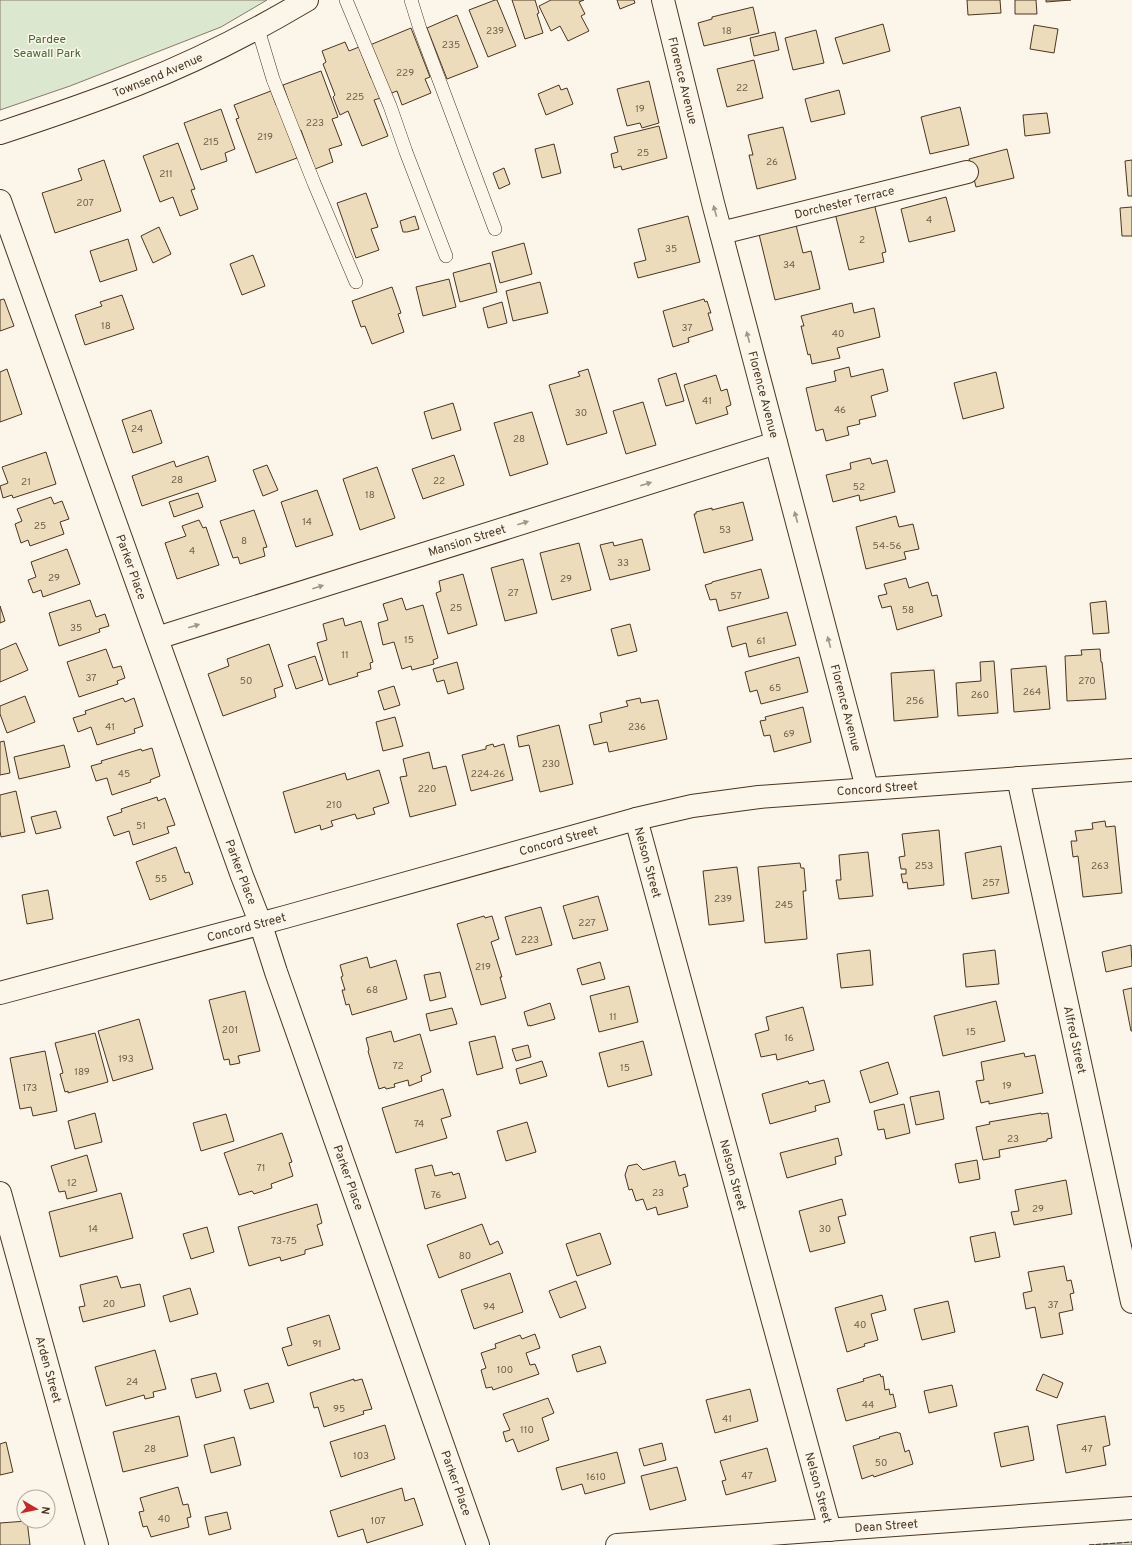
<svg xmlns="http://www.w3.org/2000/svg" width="1132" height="1545" viewBox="0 0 1132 1545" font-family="Overpass,sans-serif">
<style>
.green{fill:#dce7d0;stroke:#887966}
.building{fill:#ecdcbc;stroke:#4a3520}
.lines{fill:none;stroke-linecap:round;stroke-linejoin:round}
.lane-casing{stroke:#4a3520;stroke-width:14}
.street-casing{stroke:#4a3520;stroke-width:24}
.secondary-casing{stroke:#4a3520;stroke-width:24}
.lane{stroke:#fbf6e9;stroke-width:13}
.street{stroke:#fbf6e9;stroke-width:22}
.secondary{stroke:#fbf6e9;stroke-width:22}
.fence{stroke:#4a3520;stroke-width:1;stroke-dasharray:5 2;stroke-linecap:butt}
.oneway{fill:#a29684}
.labels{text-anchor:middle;stroke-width:3;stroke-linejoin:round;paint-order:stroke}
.number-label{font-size:10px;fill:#725f47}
.park-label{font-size:12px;fill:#436837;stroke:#fbf6e9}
.street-label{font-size:12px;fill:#4a3520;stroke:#fbf6e9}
</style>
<rect width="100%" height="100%" fill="#fbf6e9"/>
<!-- green -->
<path class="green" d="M0 0H267L221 27 70 86 0 110Z
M1132 1542V1545H1089Z"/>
<!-- building -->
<path class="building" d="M495 0H497L516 46 488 57 469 10Z
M512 0H535L539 13 537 14 543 33 525 39Z
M551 0H584L579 2 585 14 581 16 589 31 568 41 560 26 551 31 539 6Z
M617 0H634L635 3 620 9Z
M967 0H1000L1001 13 968 15Z
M1015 0H1036L1037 14H1015Z
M1046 0H1071L1046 2Z
M753 7 759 33 704 46 698 23 712 19V17Z
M457 15 478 67 447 79 427 28Z
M883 24 890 51 843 64 835 38Z
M1034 25 1058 29 1054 53 1030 49Z
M411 28 430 77 425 79 431 93 402 105 397 91 389 94 370 45Z
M816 30 824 63 793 70 785 38Z
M775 32 779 50 754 56 750 38Z
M345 42 349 51 359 47 371 78 376 76 384 97 374 100 388 136 362 146 348 111 340 115 333 97 335 95 323 64 326 62 322 51Z
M754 60 763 98 727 107 717 69Z
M321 71 338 117 332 119 342 145 329 149 333 162 315 169 301 130 299 131 283 85Z
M649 81 659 123 642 128 640 123 627 126 617 89Z
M559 85 561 90 567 88 573 104 546 115 538 94Z
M839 90 845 114 811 122 805 99Z
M271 91 276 105 278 103 297 158 256 173 236 119 239 118 234 105Z
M960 107 969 145 930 154 921 117Z
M221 109 235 149 225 153 227 161 201 170 184 123Z
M1047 113 1050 133 1025 136 1023 115Z
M659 126 667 158 622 170 621 166 614 168 611 154 618 152 614 137Z
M783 127 796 179 757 189 749 155H753L748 135Z
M178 143 195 189 191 190 198 209 180 216 173 197 160 202 143 156Z
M554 144 561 173 542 178 535 149Z
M1007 149 1014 178 976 187 969 159Z
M104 160 121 211 55 233 42 193 82 180 78 169Z
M1132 160V196H1128L1125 161Z
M504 168 510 184 499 189 493 173Z
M366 193 378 227 371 229 379 250 356 258 337 203Z
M946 197 955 231 909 242 901 209Z
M874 203 886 252 882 253 884 262 849 270 835 213Z
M1132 207V236H1122L1120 208Z
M415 216 419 229 407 232H403L400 221Z
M688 216 700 262 638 278 634 263 646 260 638 229Z
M795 221 803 253 811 251 820 289 775 300 758 230Z
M159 227 171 254 153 263 141 236Z
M128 239 137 270 100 282 90 251Z
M524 243 532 274 500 283 492 252Z
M253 255 265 286 242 295 230 264Z
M490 263 497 292 460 302 453 273Z
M449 279 456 307 423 316 416 287Z
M540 282 548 313 513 321 506 291Z
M392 287 401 313 398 314 404 332 372 344 365 326 361 327 352 301Z
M122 295 134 329 85 345 75 315 102 306 100 302Z
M4 299 14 326 0 331V300Z
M704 299 705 302 707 301 711 313H708L713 330 688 338 689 342 673 347 663 311Z
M502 302 507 323 488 328 483 308Z
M852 303 854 313 874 308 880 337 837 348 840 358 812 364 810 354 808 355 801 326H804L801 316Z
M849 367 851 377 883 369 888 391 871 396 876 416 859 420 860 424 847 427 849 435 826 441 823 429 816 431 806 388 836 381 834 371Z
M7 369 22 414 0 422V372Z
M588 369 607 433 567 445 549 385 580 376 578 372Z
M996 372 1004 408 963 419 954 383Z
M676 373 684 401 666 406 658 379Z
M716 375 721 391 727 389 731 405 726 407 728 414 696 424 684 385Z
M643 402 656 445 626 454 613 411Z
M453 403 461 430 432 439 424 412Z
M151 410 162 443 133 453 122 420Z
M532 412 548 464 510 476 494 423Z
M46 452 56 484 13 498 12 495 3 498 0 486 8 483 2 467Z
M454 455 464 485 423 499 412 469Z
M208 456 216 481 142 506 132 476 174 461 176 467Z
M870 458 872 464 887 460 895 492 860 501 859 495 833 502 826 475 851 469 850 463Z
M267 465 278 490 263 496 253 470Z
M377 467 395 518 360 530 343 479Z
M317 490 333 535 296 547 281 502Z
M198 493 203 507 174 517 169 502Z
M51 497 54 504 62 501 69 519 60 522 64 534 30 546 28 540 21 543 15 524 22 521 17 509Z
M743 502 753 540 704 553 694 514H696V512L712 508V510Z
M254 510 267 547 263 548 265 556 240 564 238 557 233 558 220 521Z
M896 516 899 527 913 524 919 549 904 552 906 559 866 569 856 527Z
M199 520 203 528 206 527 219 565 177 579 165 543 186 536 182 526Z
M642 539 650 570 610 580 600 545 613 542 614 546Z
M579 543 591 590 552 600 540 553Z
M67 549 80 584 43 597 41 590 33 593 28 580 36 577 31 562Z
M523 559 537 613 505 621 491 568Z
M761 569 769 598 719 611 716 599 710 600 705 585 712 583V582Z
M463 574 477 625 448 634 436 593 441 591 439 581Z
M906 578 909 588 928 582 932 596 937 595 942 616 897 630 891 606 882 608 878 596 887 594 884 584Z
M402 598 406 610 423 605 438 658 433 660 434 664 412 670 411 666 402 669 394 642 383 645 378 623 388 620 383 604Z
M90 600 96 617 105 614 109 626 99 629 100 632 59 646 49 613Z
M1106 601 1109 633 1093 634 1090 603Z
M0 606 5 621 0 623Z
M787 612 796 645 749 657 746 643 732 647 727 627Z
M343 618 345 626 361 621 373 662 370 663 371 669 357 673 358 676 329 685 317 643 327 640 323 624Z
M630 624 637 651 618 656 611 629Z
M16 643 28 670 0 682V650Z
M269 644 283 686 274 689 276 697 223 716 208 674 229 666 227 659Z
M106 649 113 668 121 666 125 678 117 681 118 684 79 697 67 662Z
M1100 649 1101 662H1102L1106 699 1067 701 1065 656 1082 655 1081 650Z
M315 656 323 680 296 689 288 665Z
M799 657 808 692 761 704 757 690 750 692 745 672Z
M994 661 998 713 958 716 956 683 981 681 980 662Z
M457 662 464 689 448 694 444 680 437 682 433 669Z
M1046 666 1050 709 1014 712 1011 669Z
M934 670 938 717 894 721 891 673Z
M394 686 400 705 384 710 378 691Z
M25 696 35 722 7 733 0 714V706Z
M123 698 125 702 134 698 143 726 134 729 135 733 97 745 91 727 78 732 73 718 86 714 85 711Z
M640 698 641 703 658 700 667 739 609 752 607 742 594 745 589 725 602 722 600 713 628 706 626 701Z
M803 707 811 742 774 752 770 735 764 736 760 721 766 720 765 717Z
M395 717 403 746 383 751 376 722Z
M559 725 573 784 540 792 529 745 519 747 517 736Z
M4 741 10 773 0 775V742Z
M493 744 494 747 504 744 513 780 471 791 462 755 486 749V746Z
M64 745 70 767 19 779 14 757Z
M152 748 160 776 150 780 151 782 112 795 107 778 96 781 91 766 102 763 101 761 141 749 142 751Z
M429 752 433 769 446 766 456 805 410 817 400 777 407 776 403 759Z
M379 770 389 803 373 808 375 814 357 819 355 814 331 821 333 826 321 830 320 825 295 833 283 792 345 773 347 780Z
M16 791 25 832 1 837 0 831V795Z
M157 797 158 801 165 798 175 825 167 827 169 833 133 845 129 831 114 836 107 817 122 812 121 809Z
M56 811 61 828 36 834 31 817Z
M1105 821 1106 827 1115 826 1122 893 1083 897 1078 856 1073 857 1071 841H1077L1075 831 1093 829 1092 823Z
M939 830 944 885 908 889 907 882 903 883 901 874H906V869H901L899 857 905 856 902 834Z
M1001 846 1009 893 972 899 965 853Z
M176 847 185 873 189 872 193 884 150 900 136 862Z
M868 852 873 896 839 899 836 880H841L839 855Z
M800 863 801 868H804L806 891H803L807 939 765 943 758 867Z
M737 867 744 921 709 925 703 871Z
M48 890 53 919 27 924 22 895Z
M598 896 608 930 573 939 563 906Z
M541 907 552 945 516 955 505 917Z
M484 916 485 918 492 916 499 939 491 942 502 977H500L506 998 481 1005 457 924Z
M1131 945 1132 966 1106 972 1102 952Z
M870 950 873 985 841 988 837 954Z
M995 950 999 984 966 987 963 954Z
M367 957 370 968 396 960 407 999 352 1015 349 1004 346 1005 342 990H345L341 977 343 976 340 965Z
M600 962 605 979 582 985 577 969Z
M440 972 446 997 430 1001 424 975Z
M629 986 638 1022 599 1032 590 996Z
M1132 988V1031H1131L1123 990Z
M245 991 260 1051 238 1056 240 1063 230 1065 229 1059 224 1060 209 1000Z
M996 1001 1005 1041 943 1056 934 1016Z
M550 1003 555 1019 530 1026V1025L528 1026 524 1012Z
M803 1007 814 1050 777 1060 776 1054 761 1057 755 1034 769 1030 766 1017Z
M452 1008 457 1024 430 1031 426 1014Z
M139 1019 153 1069 113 1081 98 1031Z
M391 1031 394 1042 420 1034 431 1072 421 1076 422 1081 409 1086 408 1080 394 1084 395 1087 386 1089 385 1087 379 1089 368 1051 369 1050 366 1038Z
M95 1033 108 1082 68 1093V1091L65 1092 60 1074 63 1073 55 1043Z
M495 1036 503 1068 477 1075 469 1042Z
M643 1041 652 1075 608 1087 599 1053Z
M528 1045 531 1057 516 1061 512 1049Z
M45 1051 57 1111 33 1116 31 1107 20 1109 10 1058Z
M1024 1053 1025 1057 1035 1055 1043 1093 989 1104V1101L981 1103 976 1081 984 1080 981 1062Z
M542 1061 547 1076 520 1084 516 1069Z
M888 1062 898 1094 870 1103 860 1071Z
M824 1080 830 1102 815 1106 816 1111 770 1124 762 1094 808 1081 809 1084Z
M443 1089 451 1116 441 1119 447 1138 396 1153 382 1108Z
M939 1091 944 1119 916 1125 910 1097Z
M904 1104 910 1133 886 1139 884 1129 878 1130 874 1111Z
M95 1113 102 1142 75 1149 68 1121Z
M1041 1113V1114L1048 1113 1052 1138 1047 1139V1141L999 1150 1000 1157 983 1160 976 1127 990 1124 989 1122Z
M226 1114 234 1141 201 1151 193 1123Z
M527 1122 536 1152 506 1161 497 1131Z
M282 1133 292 1162 289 1163 293 1176 271 1184 272 1188 254 1194 252 1191 239 1195 224 1153Z
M838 1138 842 1155 835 1157 836 1164 787 1178 780 1153Z
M87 1155 97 1191 67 1199 65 1191 59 1192 51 1166Z
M977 1160 980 1179 959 1183 955 1164Z
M675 1161 679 1176 685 1174 688 1186 683 1188 688 1207 658 1215 656 1207 647 1210 643 1199 636 1201 632 1189 629 1190 625 1175 628 1166 637 1164 643 1170Z
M432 1165 435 1176 452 1172 453 1175 459 1173 466 1198 425 1209 415 1169Z
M1066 1180 1072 1214 1014 1225 1011 1212 1019 1211 1015 1190Z
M121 1193 133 1238 60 1257 49 1212Z
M842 1199 846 1215 838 1217 845 1243 810 1252 799 1211Z
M317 1204 322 1223 317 1225 323 1245 305 1250V1254L281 1261 280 1257 249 1266 238 1227Z
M482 1224 490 1245 498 1241 503 1253 439 1278 427 1245Z
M207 1227 214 1252 191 1259 183 1234Z
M995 1232 1000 1257 975 1262 970 1237Z
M600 1233 611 1264 577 1276 566 1244Z
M1064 1266 1067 1281 1071 1280 1074 1293 1070 1294 1073 1310 1059 1313 1063 1334 1041 1338 1035 1307 1026 1309 1023 1293 1032 1291 1028 1272Z
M510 1273 523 1312 474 1329 461 1290Z
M117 1276 121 1288 140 1284 145 1306 83 1322 79 1307 85 1306 80 1285Z
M576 1281 586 1308 560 1318 549 1291Z
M190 1288 198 1314 170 1322 163 1296Z
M882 1295 886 1310 871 1314 878 1340 864 1344 865 1346 847 1352 835 1308Z
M948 1301 955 1332 922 1340 914 1309Z
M329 1315 340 1349 288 1366 282 1348 292 1345 287 1328Z
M535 1334 540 1348 526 1353 530 1365 535 1364 539 1374 493 1390 492 1387 486 1388 481 1370 486 1368 481 1353 496 1348 495 1344 520 1335 522 1339Z
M600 1346 606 1363 577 1372 572 1355Z
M155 1350 166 1389 153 1392 154 1397 145 1399 144 1395 106 1406 95 1367Z
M216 1373 221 1391 196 1398 191 1379Z
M880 1374 881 1377 883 1376 885 1390 889 1389 890 1395 893 1394 896 1407 846 1421 837 1389 864 1381 863 1379Z
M1043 1374 1063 1383 1057 1398 1036 1390Z
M354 1379V1381L362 1379 372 1409 363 1411 364 1414 324 1427 318 1407 314 1408 310 1393Z
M268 1383 274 1402 250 1409 244 1390Z
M952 1385 957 1406 929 1413 924 1391Z
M750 1389 758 1421 715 1433 706 1400Z
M548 1398 554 1413 542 1418 549 1440 518 1452 513 1439 506 1442 503 1432 510 1430 503 1414Z
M179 1416 188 1456 123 1472 113 1432Z
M1105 1416 1110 1445 1103 1447 1106 1465 1066 1473 1057 1425Z
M385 1425 395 1459 341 1477 330 1442Z
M1028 1426 1034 1460 1001 1467 994 1433Z
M897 1432 898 1433H900L905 1452 909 1450 913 1464 874 1477 873 1475 862 1479 853 1446 880 1438 879 1437Z
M234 1437 241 1465 211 1473 204 1445Z
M6 1442 13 1472 0 1475V1444Z
M662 1443 666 1460 644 1466 639 1449Z
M767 1448 776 1481 726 1495 722 1481 726 1480 720 1461Z
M617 1452 625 1483 585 1494 582 1484 562 1490 556 1468Z
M677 1467 686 1500 650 1510 641 1476Z
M178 1487 183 1505 188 1504 191 1517 187 1518 189 1527 151 1537 147 1526 143 1527 139 1512 144 1511 140 1498Z
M402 1488 405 1501 414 1498 423 1525 367 1543 363 1529 338 1537 330 1511Z
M227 1512 231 1529 209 1535 205 1517Z
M27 1521 30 1545H0V1523Z"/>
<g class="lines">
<defs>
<path id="lane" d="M346 0 390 106 406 152 446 256
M411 0 420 29 495 229
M258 29 273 79 314 183 356 282"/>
<g id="street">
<path id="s1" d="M663 0 713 203 867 788"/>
<path id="s2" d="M0 201 242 876 260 922 276 972 478 1545"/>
<path id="s3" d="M721 233 967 172"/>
<path id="s4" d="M157 638 776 443"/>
<path id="s5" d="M1018 778 1132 1302"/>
<path id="s6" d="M636 819 830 1530"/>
<path id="s7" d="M0 993 285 917 636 819 692 806 759 797 1132 770"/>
<path id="s8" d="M0 1193 97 1545"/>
<path id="s9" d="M617 1545 1132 1508"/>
</g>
<g id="secondary">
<path id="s10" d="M0 133C46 118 93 102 138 84 197 61 253 32 307 0"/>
</g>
</defs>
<!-- lane casing -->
<use href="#lane" class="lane-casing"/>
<!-- street casing -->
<use href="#street" class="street-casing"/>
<!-- secondary casing -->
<use href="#secondary" class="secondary-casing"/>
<!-- lane -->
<use href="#lane" class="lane"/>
<!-- street -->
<use href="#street" class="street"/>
<!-- secondary -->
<use href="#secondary" class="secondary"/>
<!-- fence -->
<path class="fence" d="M1089 1545 1132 1542"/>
</g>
<!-- one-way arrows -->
<defs><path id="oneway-solid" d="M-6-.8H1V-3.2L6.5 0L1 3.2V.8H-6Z"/></defs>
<g class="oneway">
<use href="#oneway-solid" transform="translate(715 211) rotate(-105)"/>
<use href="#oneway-solid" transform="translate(748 337) rotate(-105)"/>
<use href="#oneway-solid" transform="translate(646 484) rotate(-17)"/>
<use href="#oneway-solid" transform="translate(796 517) rotate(-105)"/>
<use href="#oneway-solid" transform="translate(523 523) rotate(-17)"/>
<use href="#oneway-solid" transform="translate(318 587) rotate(-17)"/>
<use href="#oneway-solid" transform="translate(194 626) rotate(-17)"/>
<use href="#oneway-solid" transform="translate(829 642) rotate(-105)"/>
</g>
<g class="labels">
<!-- number labels -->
<g class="number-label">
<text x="495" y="34">239</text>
<text x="727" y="34">18</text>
<text x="451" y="48">235</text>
<text x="405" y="76">229</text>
<text x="742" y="91">22</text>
<text x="355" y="100">225</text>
<text x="640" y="112">19</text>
<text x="315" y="126">223</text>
<text x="265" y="140">219</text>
<text x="211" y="145">215</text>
<text x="643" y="156">25</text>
<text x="772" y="165">26</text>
<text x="166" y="177">211</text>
<text x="85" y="206">207</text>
<text x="929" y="223">4</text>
<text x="862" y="243">2</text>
<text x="671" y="252">35</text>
<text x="789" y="268">34</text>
<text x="106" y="329">18</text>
<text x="687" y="331">37</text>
<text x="838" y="337">40</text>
<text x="707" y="404">41</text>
<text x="840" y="413">46</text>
<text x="581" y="416">30</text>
<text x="137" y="432">24</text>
<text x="519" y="442">28</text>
<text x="177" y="483">28</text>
<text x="439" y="484">22</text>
<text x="26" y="485">21</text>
<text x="859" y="490">52</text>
<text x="370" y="498">18</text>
<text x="307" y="525">14</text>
<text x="40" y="529">25</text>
<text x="725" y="533">53</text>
<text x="244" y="544">8</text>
<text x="887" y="549">54-56</text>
<text x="192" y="554">4</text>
<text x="623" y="566">33</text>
<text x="54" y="581">29</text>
<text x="566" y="582">29</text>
<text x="513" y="596">27</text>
<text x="736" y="599">57</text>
<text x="456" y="611">25</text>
<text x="908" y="613">58</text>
<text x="76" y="631">35</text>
<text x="409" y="643">15</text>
<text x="761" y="644">61</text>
<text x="345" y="658">11</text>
<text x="91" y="681">37</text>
<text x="246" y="684">50</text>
<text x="1087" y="684">270</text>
<text x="775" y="691">65</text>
<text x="1032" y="695">264</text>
<text x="980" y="698">260</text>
<text x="915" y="704">256</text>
<text x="110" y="730">41</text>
<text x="637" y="730">236</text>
<text x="789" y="737">69</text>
<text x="551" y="767">230</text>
<text x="124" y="777">45</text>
<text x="488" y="777">224-26</text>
<text x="427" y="792">220</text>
<text x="334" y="808">210</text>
<text x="141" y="829">51</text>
<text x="924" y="869">253</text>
<text x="1100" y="869">263</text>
<text x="161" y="882">55</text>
<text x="991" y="886">257</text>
<text x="723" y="902">239</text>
<text x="784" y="908">245</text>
<text x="587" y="926">227</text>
<text x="530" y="943">223</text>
<text x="483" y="970">219</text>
<text x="372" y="993">68</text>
<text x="613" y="1020">11</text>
<text x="230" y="1033">201</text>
<text x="971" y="1035">15</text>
<text x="789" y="1041">16</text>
<text x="126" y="1062">193</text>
<text x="398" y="1069">72</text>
<text x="625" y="1071">15</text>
<text x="82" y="1075">189</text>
<text x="1007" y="1089">19</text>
<text x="30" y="1091">173</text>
<text x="419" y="1127">74</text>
<text x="1013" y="1142">23</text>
<text x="261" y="1171">71</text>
<text x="72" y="1186">12</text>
<text x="658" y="1196">23</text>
<text x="436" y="1198">76</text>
<text x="1038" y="1212">29</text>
<text x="93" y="1232">14</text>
<text x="825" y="1232">30</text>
<text x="284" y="1244">73-75</text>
<text x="465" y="1259">80</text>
<text x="109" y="1307">20</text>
<text x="1053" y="1308">37</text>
<text x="489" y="1310">94</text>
<text x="860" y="1328">40</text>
<text x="317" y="1347">91</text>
<text x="505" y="1373">100</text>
<text x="132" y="1385">24</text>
<text x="868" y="1408">44</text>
<text x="339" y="1412">95</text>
<text x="727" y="1422">41</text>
<text x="527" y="1433">110</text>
<text x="150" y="1452">28</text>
<text x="1087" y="1452">47</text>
<text x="361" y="1459">103</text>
<text x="881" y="1466">50</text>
<text x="747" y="1479">47</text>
<text x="596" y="1480">1610</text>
<text x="164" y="1522">40</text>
<text x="378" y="1524">107</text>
</g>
<!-- park labels -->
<g class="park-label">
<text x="47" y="43">Pardee<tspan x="47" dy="14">Seawall Park</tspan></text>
</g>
<!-- street labels -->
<g class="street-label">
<text dy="4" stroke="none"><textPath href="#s10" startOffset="168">Townsend Avenue</textPath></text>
<text dy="4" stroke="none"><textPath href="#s1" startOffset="83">Florence Avenue</textPath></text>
<text dy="4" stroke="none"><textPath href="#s3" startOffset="127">Dorchester Terrace</textPath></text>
<text dy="4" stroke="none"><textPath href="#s1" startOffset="407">Florence Avenue</textPath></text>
<text dy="4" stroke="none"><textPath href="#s4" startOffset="325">Mansion Street</textPath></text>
<text dy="4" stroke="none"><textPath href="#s2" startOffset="389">Parker Place</textPath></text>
<text dy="4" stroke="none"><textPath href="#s1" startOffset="731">Florence Avenue</textPath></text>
<text dy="4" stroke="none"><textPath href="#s7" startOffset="903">Concord Street</textPath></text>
<text dy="4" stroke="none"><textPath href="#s7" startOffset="579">Concord Street</textPath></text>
<text dy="4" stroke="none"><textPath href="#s6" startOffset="45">Nelson Street</textPath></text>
<text dy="4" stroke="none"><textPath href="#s2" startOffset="713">Parker Place</textPath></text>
<text dy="4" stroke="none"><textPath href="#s7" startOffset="255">Concord Street</textPath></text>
<text dy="4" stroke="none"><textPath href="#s5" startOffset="268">Alfred Street</textPath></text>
<text dy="4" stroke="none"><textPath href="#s6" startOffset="369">Nelson Street</textPath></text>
<text dy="4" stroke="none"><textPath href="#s2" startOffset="1037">Parker Place</textPath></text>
<text dy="4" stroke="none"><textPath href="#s8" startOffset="183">Arden Street</textPath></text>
<text dy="4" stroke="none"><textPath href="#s2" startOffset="1361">Parker Place</textPath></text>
<text dy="4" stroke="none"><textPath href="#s6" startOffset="693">Nelson Street</textPath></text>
<text dy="4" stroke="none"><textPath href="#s9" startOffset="270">Dean Street</textPath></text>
</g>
</g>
<!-- north arrow -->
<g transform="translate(36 1509) rotate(99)"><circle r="19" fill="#fbf6e9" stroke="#b4a999"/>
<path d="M0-3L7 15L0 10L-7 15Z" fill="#c62828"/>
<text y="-6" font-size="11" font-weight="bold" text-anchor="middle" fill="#4a3520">N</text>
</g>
</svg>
